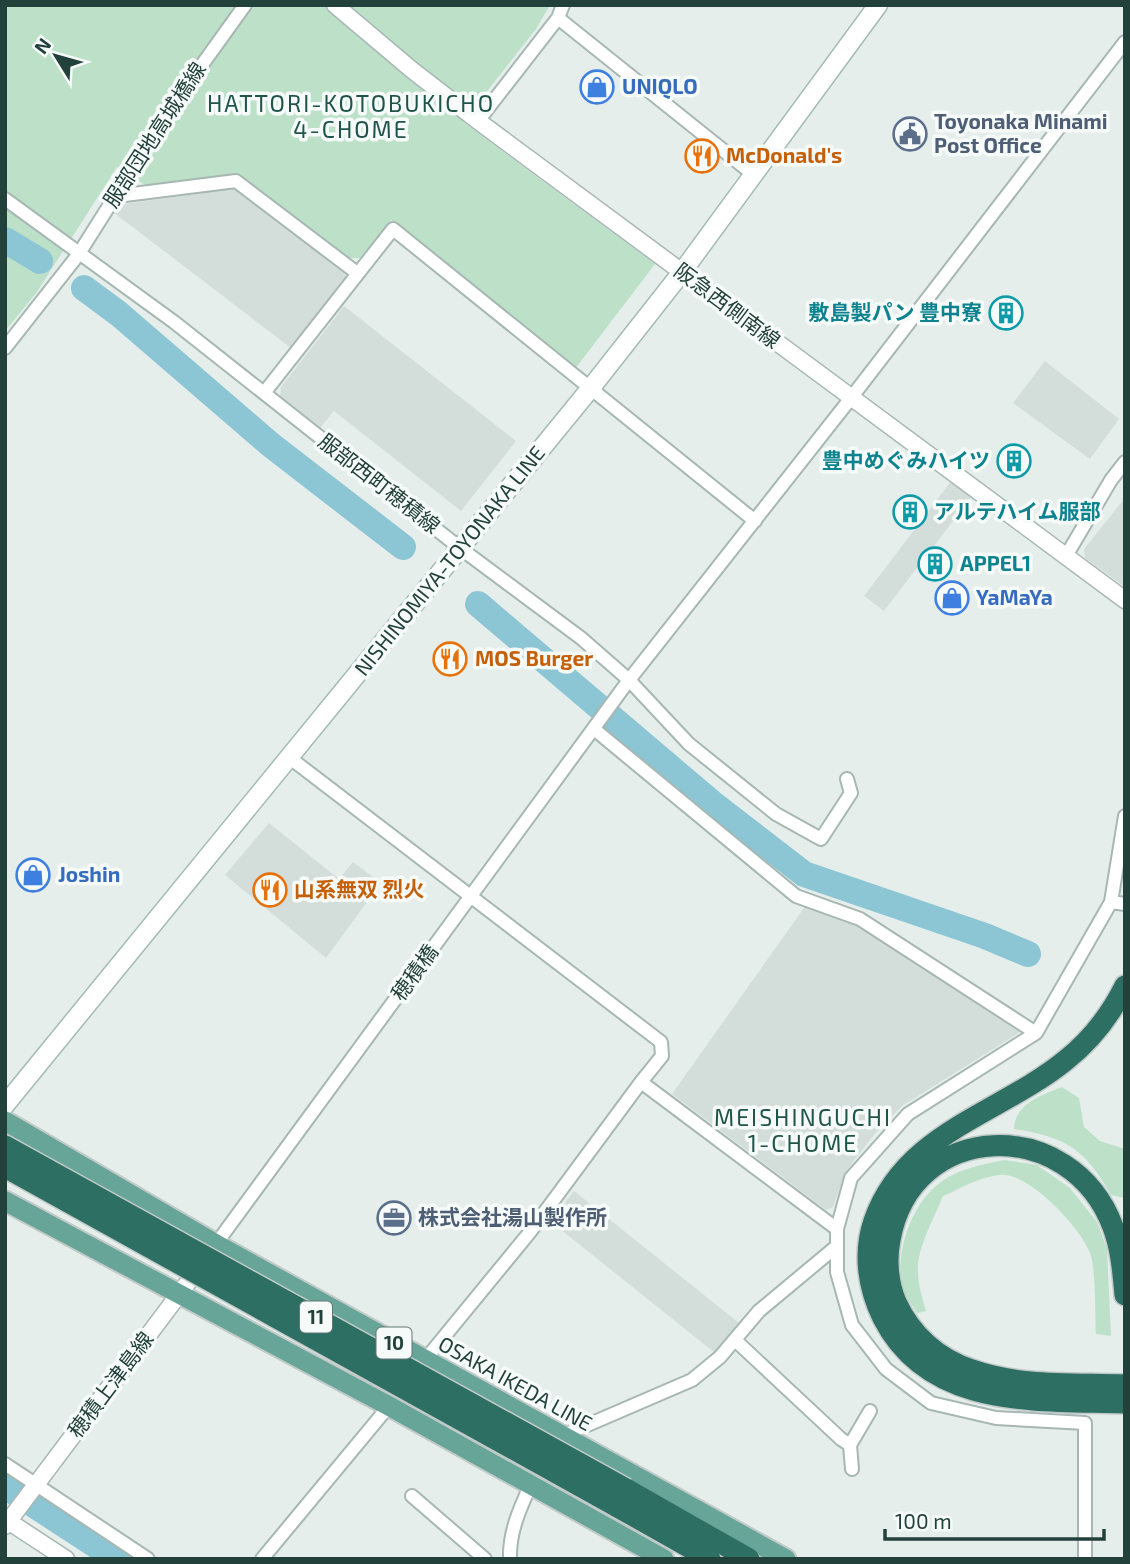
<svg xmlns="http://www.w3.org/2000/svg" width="1130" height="1564" viewBox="0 0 1130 1564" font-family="'Exo 2','Noto Sans JP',sans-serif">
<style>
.built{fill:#d3deda}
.green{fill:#bde0c8}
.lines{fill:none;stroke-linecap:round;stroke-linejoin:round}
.river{stroke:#8cc5d4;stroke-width:26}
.minor-casing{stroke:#a7b7b3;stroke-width:16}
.tertiary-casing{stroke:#a7b7b3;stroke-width:19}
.secondary-casing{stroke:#a3bbb3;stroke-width:21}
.primary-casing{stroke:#c1cac8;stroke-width:23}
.motorway-casing{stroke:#c1cac8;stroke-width:24}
.minor{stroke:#fff;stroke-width:12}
.tertiary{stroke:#fff;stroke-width:16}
.secondary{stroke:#fff;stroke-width:18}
.primary{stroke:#68a599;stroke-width:19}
.motorway{stroke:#2e6f64;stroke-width:21}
.motorway-bridge-casing{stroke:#c1cac8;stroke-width:24;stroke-linecap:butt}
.motorway-bridge{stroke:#2e6f64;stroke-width:21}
.labels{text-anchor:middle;stroke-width:7;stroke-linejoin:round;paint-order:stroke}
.shield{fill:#f6faf8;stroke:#627874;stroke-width:2}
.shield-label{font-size:19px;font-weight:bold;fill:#23413b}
.shop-label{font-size:21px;font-weight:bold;fill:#366cbe;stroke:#f6faf8;text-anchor:start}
.service-label{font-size:21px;font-weight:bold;fill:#4e5e75;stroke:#f6faf8;text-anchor:start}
.street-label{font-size:21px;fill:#23413b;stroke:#f6faf8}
.food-label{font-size:21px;font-weight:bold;fill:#c56008;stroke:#f6faf8;text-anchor:start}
.culture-label{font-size:21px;font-weight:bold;fill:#0d838f;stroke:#f6faf8;text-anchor:end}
.neighbourhood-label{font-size:23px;letter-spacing:2px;fill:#1e544a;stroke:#f6faf8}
</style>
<rect width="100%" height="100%" fill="#e5eeeb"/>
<!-- built -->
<path class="built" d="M237 188 343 270 346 277 291 348 113 212 118 205Z
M344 306 516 441 461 511 334 411 320 428 280 397 281 387Z
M1045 361 1119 419 1090 459 1013 403Z
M952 480 973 495 884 611 864 596Z
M1125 498V587L1085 558 1084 549Z
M269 823 339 879 353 862 381 883 326 958 225 875Z
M806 905 854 924 880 937 1019 1024V1033L902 1106 874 1135 852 1163 845 1174 833 1207 826 1210 672 1094Z
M574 1191 739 1323 715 1353 550 1221Z"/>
<!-- green -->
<path class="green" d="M5 5H550L536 29 463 122 655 264 575 369 391 220 360 258H348L238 174 145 185 117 167 37 292 5 331Z
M1062 1087 1079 1098 1084 1127 1100 1141 1125 1149 1124 1198 1111 1195C1085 1149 1066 1137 1014 1129 1015 1104 1041 1095 1062 1087Z
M1004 1160 1037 1165 1070 1188 1097 1222 1107 1249 1111 1336 1096 1334C1095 1316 1096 1268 1090 1253 1081 1228 1028 1171 999 1175 980 1177 961 1188 943 1196 935 1216 919 1245 918 1266 917 1281 922 1297 926 1311L917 1313C914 1308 909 1302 906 1295 891 1263 909 1209 935 1187 953 1170 980 1165 1004 1160Z"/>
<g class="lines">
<!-- river -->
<path class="river" d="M5 240 40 261
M84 288 119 314 271 445 403 547
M478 604 712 803 804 874 985 936 1028 954
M5 1486 117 1559"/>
<defs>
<path id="minor" d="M558 18 754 175
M478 121 558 18 563 5
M117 196 236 181 357 273
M5 199 174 322 460 548 581 638 629 680 689 744 776 814 821 839 851 793 847 779
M5 348 78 255 171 108 245 5
M264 393 393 229 755 521
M1066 556 1111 480 1125 462
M594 729 796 896 860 919 1036 1033
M290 758 661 1042 662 1056 641 1082 837 1229
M1111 902 1125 904
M216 1244 629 680 851 398 1125 42
M735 1340 841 1439 850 1445
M425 1360 530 1232 641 1082
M562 1436 692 1380 720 1357 759 1311 837 1246
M5 1464 148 1559
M852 1469 850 1445 870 1411
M412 1496 485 1559
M262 1559 389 1406
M510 1559C509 1532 520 1508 531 1484
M1085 1559V1423L996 1418 931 1403 886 1369 852 1325 837 1272V1229L851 1178 908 1114 1036 1033 1111 902 1125 816"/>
<path id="tertiary" d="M335 5 412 70 478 121 1125 600
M5 1519 66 1559
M5 1526 201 1265"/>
<path id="secondary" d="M5 1105 590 389 682 272 878 5"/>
<path id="primary" d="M5 1121 216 1244 786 1559
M5 1201 389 1406 664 1559"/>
<path id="motorway" d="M1125 986C1111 1014 1090 1041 1066 1060 1000 1114 905 1132 874 1221 863 1253 868 1288 883 1318 930 1410 1038 1400 1125 1403
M1125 1295C1123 1272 1121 1248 1113 1227 1071 1114 911 1119 890 1240 886 1260 888 1283 896 1302 911 1335 938 1359 972 1370 1020 1387 1075 1383 1125 1385
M626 1489 749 1559
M616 1506 710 1559"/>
</defs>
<!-- minor casing -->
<use href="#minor" class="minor-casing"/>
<!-- tertiary casing -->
<use href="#tertiary" class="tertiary-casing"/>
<!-- secondary casing -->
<use href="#secondary" class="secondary-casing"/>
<!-- primary casing -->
<use href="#primary" class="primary-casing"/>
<!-- motorway casing -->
<use href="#motorway" class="motorway-casing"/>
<!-- minor -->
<use href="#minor" class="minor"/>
<!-- tertiary -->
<use href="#tertiary" class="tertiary"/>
<!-- secondary -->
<use href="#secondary" class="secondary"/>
<!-- primary -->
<use href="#primary" class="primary"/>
<!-- motorway -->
<use href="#motorway" class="motorway"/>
<defs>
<path id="motorway-bridge" d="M5 1146 626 1489
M5 1167 616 1506"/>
</defs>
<!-- motorway-bridge casing -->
<use href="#motorway-bridge" class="motorway-bridge-casing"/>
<!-- motorway-bridge -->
<use href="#motorway-bridge" class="motorway-bridge"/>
</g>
<!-- icons -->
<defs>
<symbol id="shop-ring" viewBox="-11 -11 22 22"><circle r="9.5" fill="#f6faf8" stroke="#3f7fe0" stroke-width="1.5"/><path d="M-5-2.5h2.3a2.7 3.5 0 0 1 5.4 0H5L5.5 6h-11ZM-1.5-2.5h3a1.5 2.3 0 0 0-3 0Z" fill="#3f7fe0"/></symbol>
<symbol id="civic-ring" viewBox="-11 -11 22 22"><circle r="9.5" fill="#f6faf8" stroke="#5c6f8a" stroke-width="1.5"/><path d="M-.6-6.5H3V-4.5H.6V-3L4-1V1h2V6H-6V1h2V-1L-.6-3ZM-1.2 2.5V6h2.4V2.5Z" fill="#5c6f8a"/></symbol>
<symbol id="restaurant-ring" viewBox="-11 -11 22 22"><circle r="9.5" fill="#f6faf8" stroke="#e8710a" stroke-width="1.5"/><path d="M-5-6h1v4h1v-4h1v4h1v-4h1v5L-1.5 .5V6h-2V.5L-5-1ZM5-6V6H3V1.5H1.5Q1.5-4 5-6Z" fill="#e8710a"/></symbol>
<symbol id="building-ring" viewBox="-11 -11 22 22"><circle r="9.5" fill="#f6faf8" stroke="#0f9aa8" stroke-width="1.5"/><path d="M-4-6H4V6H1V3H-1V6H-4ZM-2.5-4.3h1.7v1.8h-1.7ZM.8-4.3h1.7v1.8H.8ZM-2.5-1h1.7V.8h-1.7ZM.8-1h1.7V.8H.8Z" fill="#0f9aa8"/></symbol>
<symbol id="office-ring" viewBox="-11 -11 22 22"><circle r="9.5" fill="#f6faf8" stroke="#5c6f8a" stroke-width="1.5"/><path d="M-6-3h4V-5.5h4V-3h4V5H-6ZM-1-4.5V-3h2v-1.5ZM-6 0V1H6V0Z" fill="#5c6f8a"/></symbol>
</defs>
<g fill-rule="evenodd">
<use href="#shop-ring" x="578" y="68" width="38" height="38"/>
<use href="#civic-ring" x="891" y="115" width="38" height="38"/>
<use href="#restaurant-ring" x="683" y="137" width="38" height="38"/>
<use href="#building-ring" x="987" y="294" width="38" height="38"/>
<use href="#building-ring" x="995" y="442" width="38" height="38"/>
<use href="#building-ring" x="891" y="493" width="38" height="38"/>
<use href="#building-ring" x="916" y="545" width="38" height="38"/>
<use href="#shop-ring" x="933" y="579" width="38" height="38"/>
<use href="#restaurant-ring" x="431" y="640" width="38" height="38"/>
<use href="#shop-ring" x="14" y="856" width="38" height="38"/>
<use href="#restaurant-ring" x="251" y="871" width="38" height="38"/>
<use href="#office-ring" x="375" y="1199" width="38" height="38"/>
</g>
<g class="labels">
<!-- shield labels -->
<g class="shield">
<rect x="300" y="1301.5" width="32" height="31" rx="5"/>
<rect x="376.5" y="1327.5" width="35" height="31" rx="5"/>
</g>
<g class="shield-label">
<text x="316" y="1324">11</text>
<text x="394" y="1350">10</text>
</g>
<!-- shop labels -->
<g class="shop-label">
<text x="622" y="94">UNIQLO</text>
<text x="976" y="605">YaMaYa</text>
<text x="58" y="882">Joshin</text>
</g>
<!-- service labels -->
<g class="service-label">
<text x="934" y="129">Toyonaka Minami<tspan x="934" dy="24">Post Office</tspan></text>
<text x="418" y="1225">株式会社湯山製作所</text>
</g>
<!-- street labels -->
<g class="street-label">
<text transform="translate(155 135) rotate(-57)" y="7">服部団地高城橋線</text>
<text transform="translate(727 306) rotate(37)" y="7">阪急西側南線</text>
<text transform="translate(379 484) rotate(38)" y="7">服部西町穂積線</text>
<text transform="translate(450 561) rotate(-51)" y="7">NISHINOMIYA-TOYONAKA LINE</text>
<text transform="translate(415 973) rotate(-54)" y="7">穂積橋</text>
<text transform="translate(515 1384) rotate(29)" y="7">OSAKA IKEDA LINE</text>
<text transform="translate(111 1385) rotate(-53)" y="7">穂積上津島線</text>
</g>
<!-- food labels -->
<g class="food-label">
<text x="726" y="163">McDonald's</text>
<text x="475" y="666">MOS Burger</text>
<text x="294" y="897">山系無双 烈火</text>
</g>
<!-- culture labels -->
<g class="culture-label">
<text x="982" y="320">敷島製パン 豊中寮</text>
<text x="990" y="468">豊中めぐみハイツ</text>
<text x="934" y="519" text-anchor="start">アルテハイム服部</text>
<text x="960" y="571" text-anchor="start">APPEL1</text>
</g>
<!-- neighbourhood labels -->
<g class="neighbourhood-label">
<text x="351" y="112">HATTORI-KOTOBUKICHO<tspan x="351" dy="26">4-CHOME</tspan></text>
<text x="803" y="1126">MEISHINGUCHI<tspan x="803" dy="26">1-CHOME</tspan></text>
</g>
</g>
<!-- border -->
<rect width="1130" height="1564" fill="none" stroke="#23413b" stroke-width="14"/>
<!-- north arrow -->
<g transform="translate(56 56) rotate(307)" stroke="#f6faf8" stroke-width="5" paint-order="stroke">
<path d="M0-5L12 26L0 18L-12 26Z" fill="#23413b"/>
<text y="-10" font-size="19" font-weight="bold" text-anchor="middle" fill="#23413b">N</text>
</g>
<!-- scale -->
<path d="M885 1529v10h219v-10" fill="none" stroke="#23413b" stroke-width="3.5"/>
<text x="895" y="1529" font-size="21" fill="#23413b" stroke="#f6faf8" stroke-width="5" paint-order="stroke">100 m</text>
</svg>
